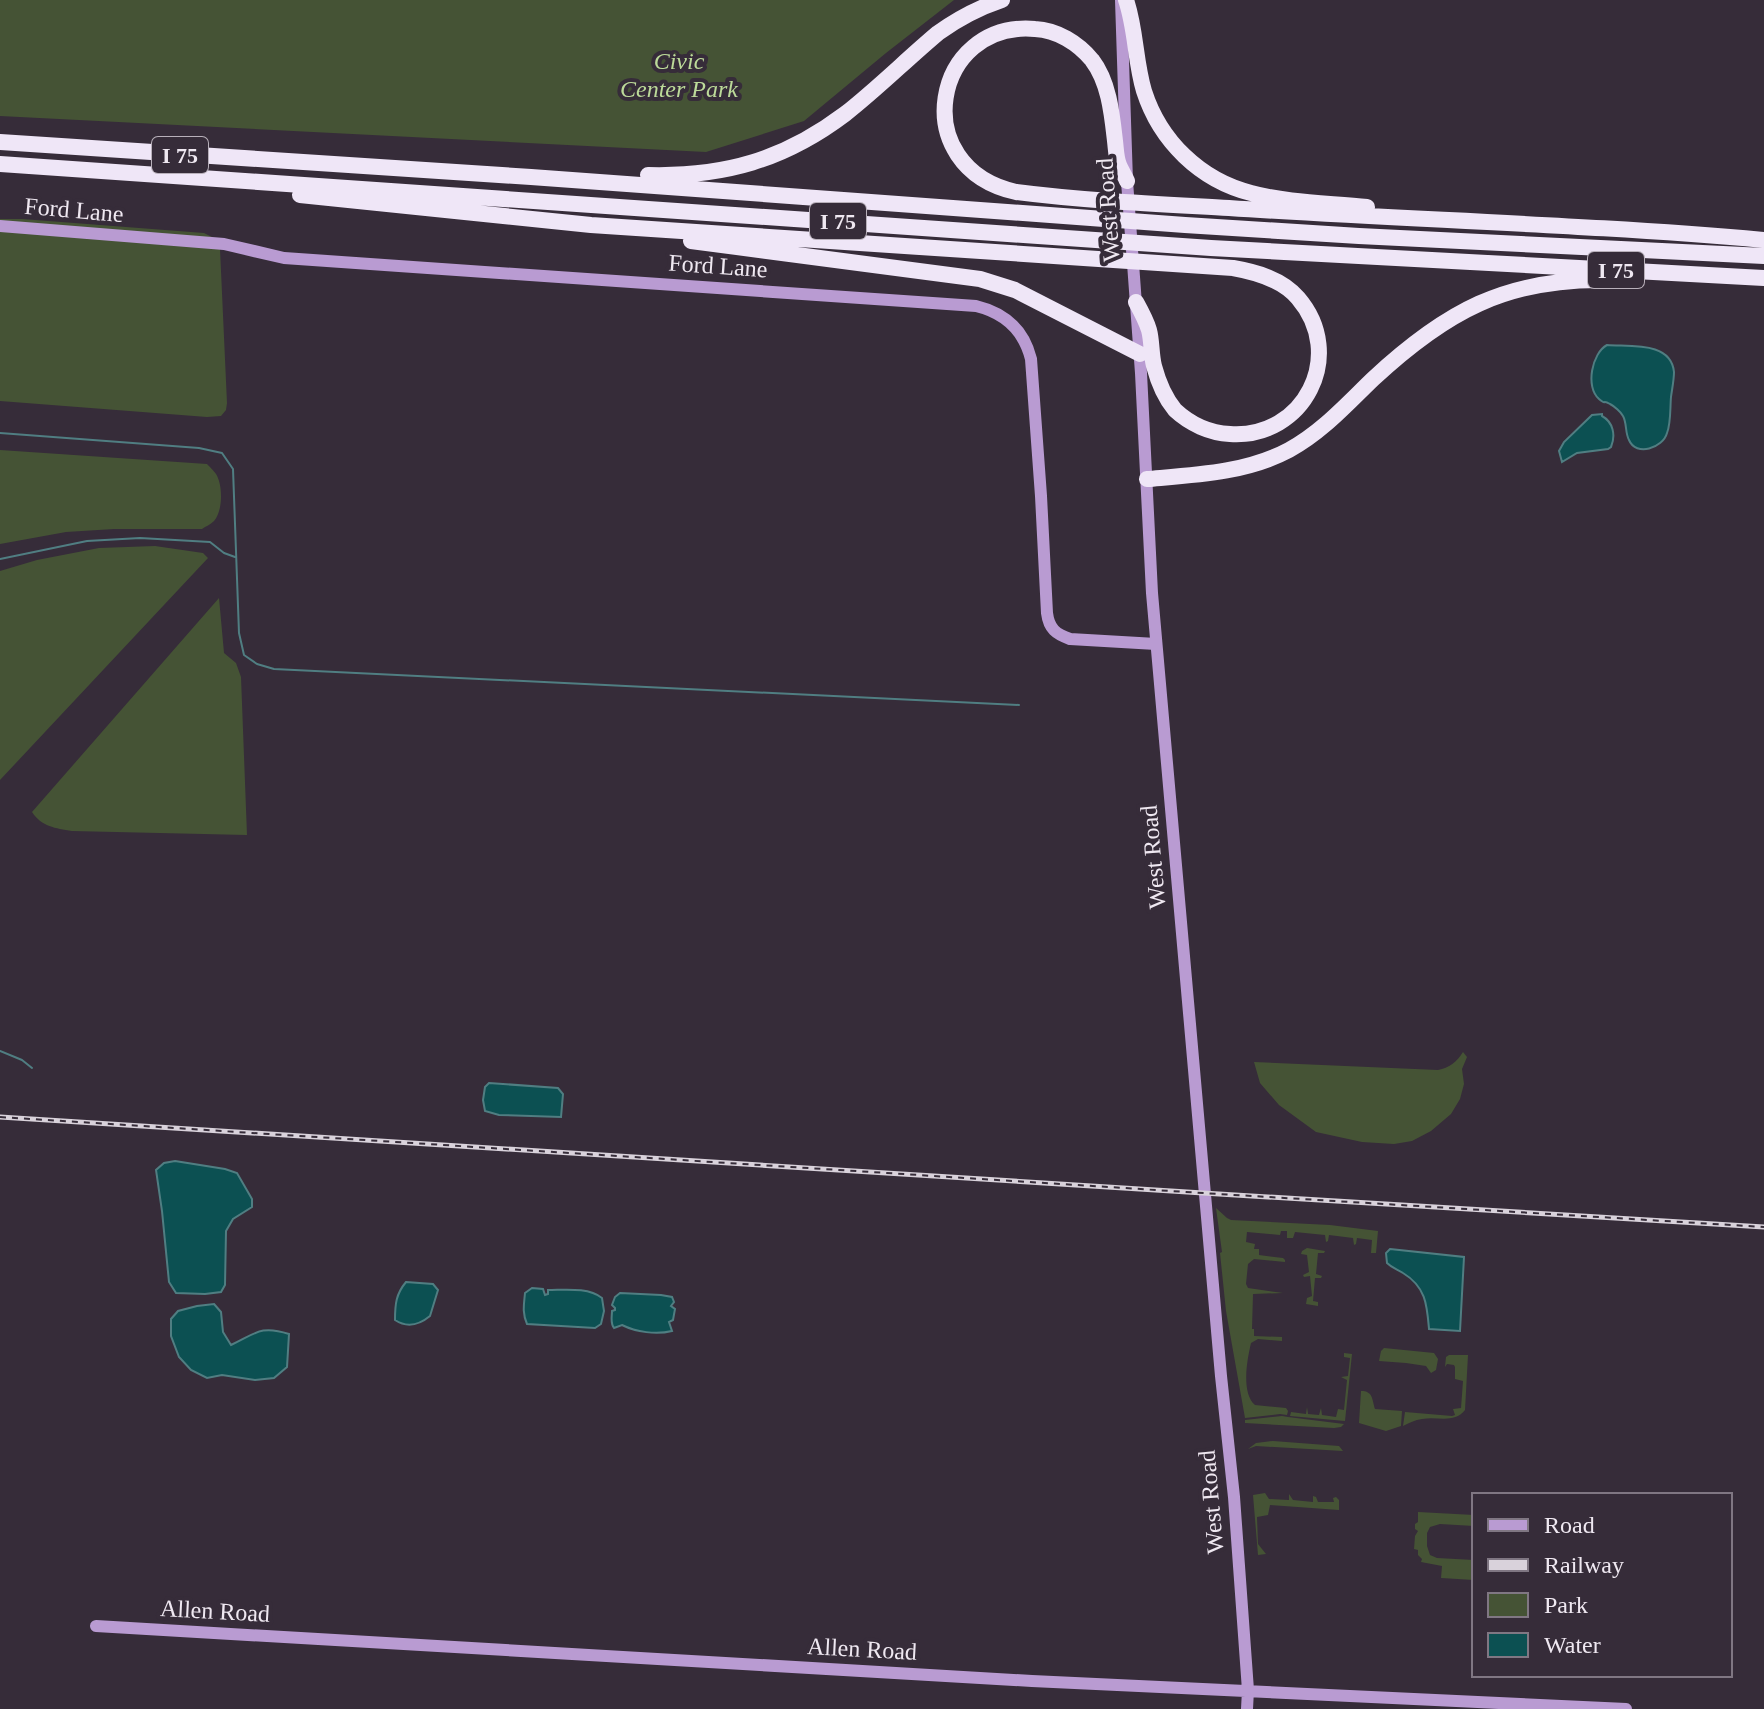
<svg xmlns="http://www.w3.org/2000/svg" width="1764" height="1709" viewBox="0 0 1764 1709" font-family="Georgia,serif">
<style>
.green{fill:#455335}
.water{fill:#0c5052;stroke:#507e82;stroke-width:2}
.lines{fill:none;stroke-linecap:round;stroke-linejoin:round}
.stream{stroke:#507e82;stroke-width:2}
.secondary{stroke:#b99bd2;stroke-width:12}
.highway{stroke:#efe6f7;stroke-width:16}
.rail-casing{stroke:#d9d2db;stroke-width:5}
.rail{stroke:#362c39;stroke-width:2;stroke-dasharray:6;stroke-linecap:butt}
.labels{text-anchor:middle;stroke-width:8;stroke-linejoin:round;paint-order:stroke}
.shield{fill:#362c39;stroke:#b8b0ba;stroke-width:2}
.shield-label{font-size:22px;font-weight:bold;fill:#efe8f1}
.park-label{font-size:24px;font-style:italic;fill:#bcda99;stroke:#362c39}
.street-label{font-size:24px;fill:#efe8f1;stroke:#362c39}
</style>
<rect width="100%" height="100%" fill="#362c39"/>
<!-- green -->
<path class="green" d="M0 0H954L886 53 804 121 706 152 0 116Z
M0 219H22L204 233 214 238 220 249 227 403 226 410 221 416 207 417 0 401Z
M0 450 207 464C209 466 214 471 216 474 223 485 223 511 214 521 210 525 206 526 202 529H114L66 532 0 544Z
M155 546 203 553 208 558 0 780V571L37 560 99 548Z
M219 598 224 653 236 663 241 677 247 835 72 831C55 828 42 827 32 812Z
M1463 1052 1467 1057 1462 1069 1464 1084 1460 1099 1451 1114 1431 1131 1412 1141 1394 1144 1362 1142 1316 1132 1279 1105 1260 1083 1254 1062 1438 1070C1449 1068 1457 1062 1463 1052Z
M1216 1208 1227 1218 1231 1220 1330 1225 1378 1231 1376 1253H1371L1372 1240 1357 1238 1356 1244 1354 1245 1353 1238 1329 1235 1328 1241 1326 1242 1325 1235 1295 1232 1293 1238H1287V1231H1281L1280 1235 1247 1232 1246 1242 1255 1244 1254 1249H1259V1255L1283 1258 1285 1260V1262L1254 1259 1248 1264 1246 1284 1248 1288 1283 1293 1253 1294 1252 1329H1254V1336L1282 1337V1341L1258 1339 1251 1343C1247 1360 1241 1393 1255 1405L1286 1408 1288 1411 1287 1415 1280 1414 1245 1418 1226 1311 1220 1253 1222 1252Z
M1307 1248 1325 1251 1324 1253H1318L1316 1274 1322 1276 1321 1278H1315L1313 1301 1318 1302V1306L1306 1304 1307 1298 1312 1296 1310 1276 1304 1277 1303 1275 1309 1272 1307 1255 1301 1254 1302 1251Z
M1384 1348 1434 1353 1438 1359 1436 1370 1431 1373 1426 1366 1406 1363 1379 1361 1381 1351Z
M1344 1353 1352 1354 1345 1421 1290 1416 1291 1412 1306 1414 1307 1407 1308 1414 1319 1415 1321 1408 1322 1415 1336 1417 1338 1409 1344 1410 1347 1380 1341 1377 1348 1376 1350 1358 1344 1357Z
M1449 1355H1468L1465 1410C1454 1424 1438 1416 1422 1419 1415 1420 1409 1423 1403 1426L1405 1412 1452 1416 1455 1415 1453 1409 1461 1408 1463 1381 1455 1379V1367L1454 1365 1447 1364 1445 1367 1446 1357Z
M1361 1391C1373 1391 1372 1399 1375 1409L1402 1411 1401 1426 1386 1431 1359 1423Z
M1282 1416 1288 1417 1344 1424 1341 1427 1334 1428 1245 1423V1420Z
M1273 1441 1339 1446 1343 1451 1256 1446 1248 1449 1256 1443Z
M1265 1493 1269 1499 1289 1500V1494L1293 1500 1313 1502V1496L1316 1497 1318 1502H1334L1333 1498 1336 1497 1339 1500V1510L1270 1505 1268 1515 1257 1517 1258 1544 1266 1554 1258 1555 1253 1495Z
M1418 1512 1474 1515V1526L1440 1524 1430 1527 1427 1533V1546L1430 1555 1437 1558 1474 1560V1580L1441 1578 1442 1566 1421 1562 1422 1559 1418 1555V1550L1414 1549 1415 1536 1418 1531 1415 1529V1524L1418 1522Z"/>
<!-- water -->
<path class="water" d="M1607 345C1630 347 1671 341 1674 372 1674 380 1672 389 1671 397 1670 408 1671 423 1667 433 1663 448 1636 457 1629 440 1625 433 1627 423 1623 416 1621 412 1614 406 1610 404 1601 399 1607 406 1599 399 1585 387 1592 353 1607 345Z
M1602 414V416C1613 422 1616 435 1611 447L1608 449 1577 453 1562 462 1559 451 1564 442 1592 415Z
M489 1083 558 1088 563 1094 561 1117 499 1115 485 1111 483 1100 485 1087Z
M175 1161 225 1169 237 1173 252 1199V1207L233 1219 226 1231 225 1285 221 1292 205 1294 176 1293 169 1282 162 1211 156 1170 164 1163Z
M1390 1249 1464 1257 1460 1331 1429 1329C1427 1305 1426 1287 1403 1273 1397 1269 1392 1268 1387 1263L1386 1253Z
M406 1282 433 1284 438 1290 430 1316C419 1325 407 1328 395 1320 395 1304 396 1294 406 1282Z
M532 1288 543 1289 545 1295 548 1294V1290C565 1290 588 1287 602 1298L604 1311 601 1324 595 1328 527 1324C522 1313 524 1304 525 1293Z
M620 1293 661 1295 672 1297 674 1302 671 1306 675 1309 673 1320 669 1322 672 1331C656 1335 636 1332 622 1325L614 1328C610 1323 612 1317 612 1311L615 1310V1308L612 1305 615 1297Z
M214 1304 221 1312 223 1332 231 1345C256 1333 261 1325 289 1334L287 1367 274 1378 255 1380 222 1375 207 1378 191 1370 179 1357 171 1336V1319L178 1311 197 1306Z"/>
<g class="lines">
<!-- stream -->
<path class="stream" d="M0 433 199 448 222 453 233 469 239 633 244 655 257 664 274 669 1019 705
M0 559 87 541 140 538 210 542 224 553 235 557
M0 1051 22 1060 32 1068"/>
<!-- secondary -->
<path class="secondary" d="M1121 0 1127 181 1141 373 1152 593 1221 1376 1234 1497 1248 1690 1247 1709
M0 226 224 244 284 258 976 306C1005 313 1024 331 1031 359L1041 496 1047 613C1049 629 1056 634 1070 639L1156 644
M96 1626 1032 1681 1626 1709"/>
<!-- highway -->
<path class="highway" d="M1126 0C1136 29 1135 61 1144 91 1160 141 1200 180 1251 193 1288 203 1329 203 1367 207
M0 142 531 177 1185 225 1359 236 1764 256
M0 164 1211 248 1764 278
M648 175C724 177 784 160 845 114 877 89 907 59 938 33 959 18 978 8 1002 0
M1127 181C1125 176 1121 170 1119 165 1116 158 1116 149 1115 141 1112 114 1109 82 1092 60 1078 43 1057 30 1035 29 933 20 905 167 1016 192 1086 201 1158 204 1229 208 1407 220 1586 224 1764 240
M300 195 591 225 1233 268C1256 272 1282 279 1298 298 1347 355 1304 439 1230 434 1210 433 1190 424 1175 410 1165 398 1158 381 1154 366 1151 354 1152 341 1149 330 1146 320 1141 311 1136 302
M691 241 980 279 1015 290 1140 354
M1147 479C1195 475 1246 473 1289 450 1322 432 1347 404 1373 379 1445 312 1506 278 1607 280"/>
<defs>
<path id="rail" d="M0 1117 1219 1194 1764 1227"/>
</defs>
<!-- rail casing -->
<use href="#rail" class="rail-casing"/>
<!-- rail -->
<use href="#rail" class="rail"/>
</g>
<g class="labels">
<!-- shield labels -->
<g class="shield">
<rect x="152" y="137" width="56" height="36" rx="6"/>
<rect x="810" y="203" width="56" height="36" rx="6"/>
<rect x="1588" y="252" width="56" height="36" rx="6"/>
</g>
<g class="shield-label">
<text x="180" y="163">I 75</text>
<text x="838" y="229">I 75</text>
<text x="1616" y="278">I 75</text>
</g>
<!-- park labels -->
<g class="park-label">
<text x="679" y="69">Civic<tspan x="679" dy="28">Center Park</tspan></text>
</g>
<!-- street labels -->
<g class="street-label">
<text transform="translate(74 210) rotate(5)" y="8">Ford Lane</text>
<text transform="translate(1108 210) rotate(-94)" y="8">West Road</text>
<text transform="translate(718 266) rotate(4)" y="8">Ford Lane</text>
<text transform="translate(1153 857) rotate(-95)" y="8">West Road</text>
<text transform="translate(1211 1502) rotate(-95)" y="8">West Road</text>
<text transform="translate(215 1611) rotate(3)" y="8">Allen Road</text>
<text transform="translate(862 1649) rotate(3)" y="8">Allen Road</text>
</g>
</g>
<!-- legend -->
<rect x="1472" y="1493" width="260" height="184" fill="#362c39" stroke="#807783" stroke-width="2"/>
<rect x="1488" y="1519" width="40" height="12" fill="#b99bd2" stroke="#807783" stroke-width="2"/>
<text x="1544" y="1533" font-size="24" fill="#efe8f1">Road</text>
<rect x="1488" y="1559" width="40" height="12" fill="#d9d2db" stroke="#807783" stroke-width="2"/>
<text x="1544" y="1573" font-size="24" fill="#efe8f1">Railway</text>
<rect x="1488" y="1593" width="40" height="24" fill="#455335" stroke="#807783" stroke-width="2"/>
<text x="1544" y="1613" font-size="24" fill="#efe8f1">Park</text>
<rect x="1488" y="1633" width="40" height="24" fill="#0c5052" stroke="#807783" stroke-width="2"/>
<text x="1544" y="1653" font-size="24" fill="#efe8f1">Water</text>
</svg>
